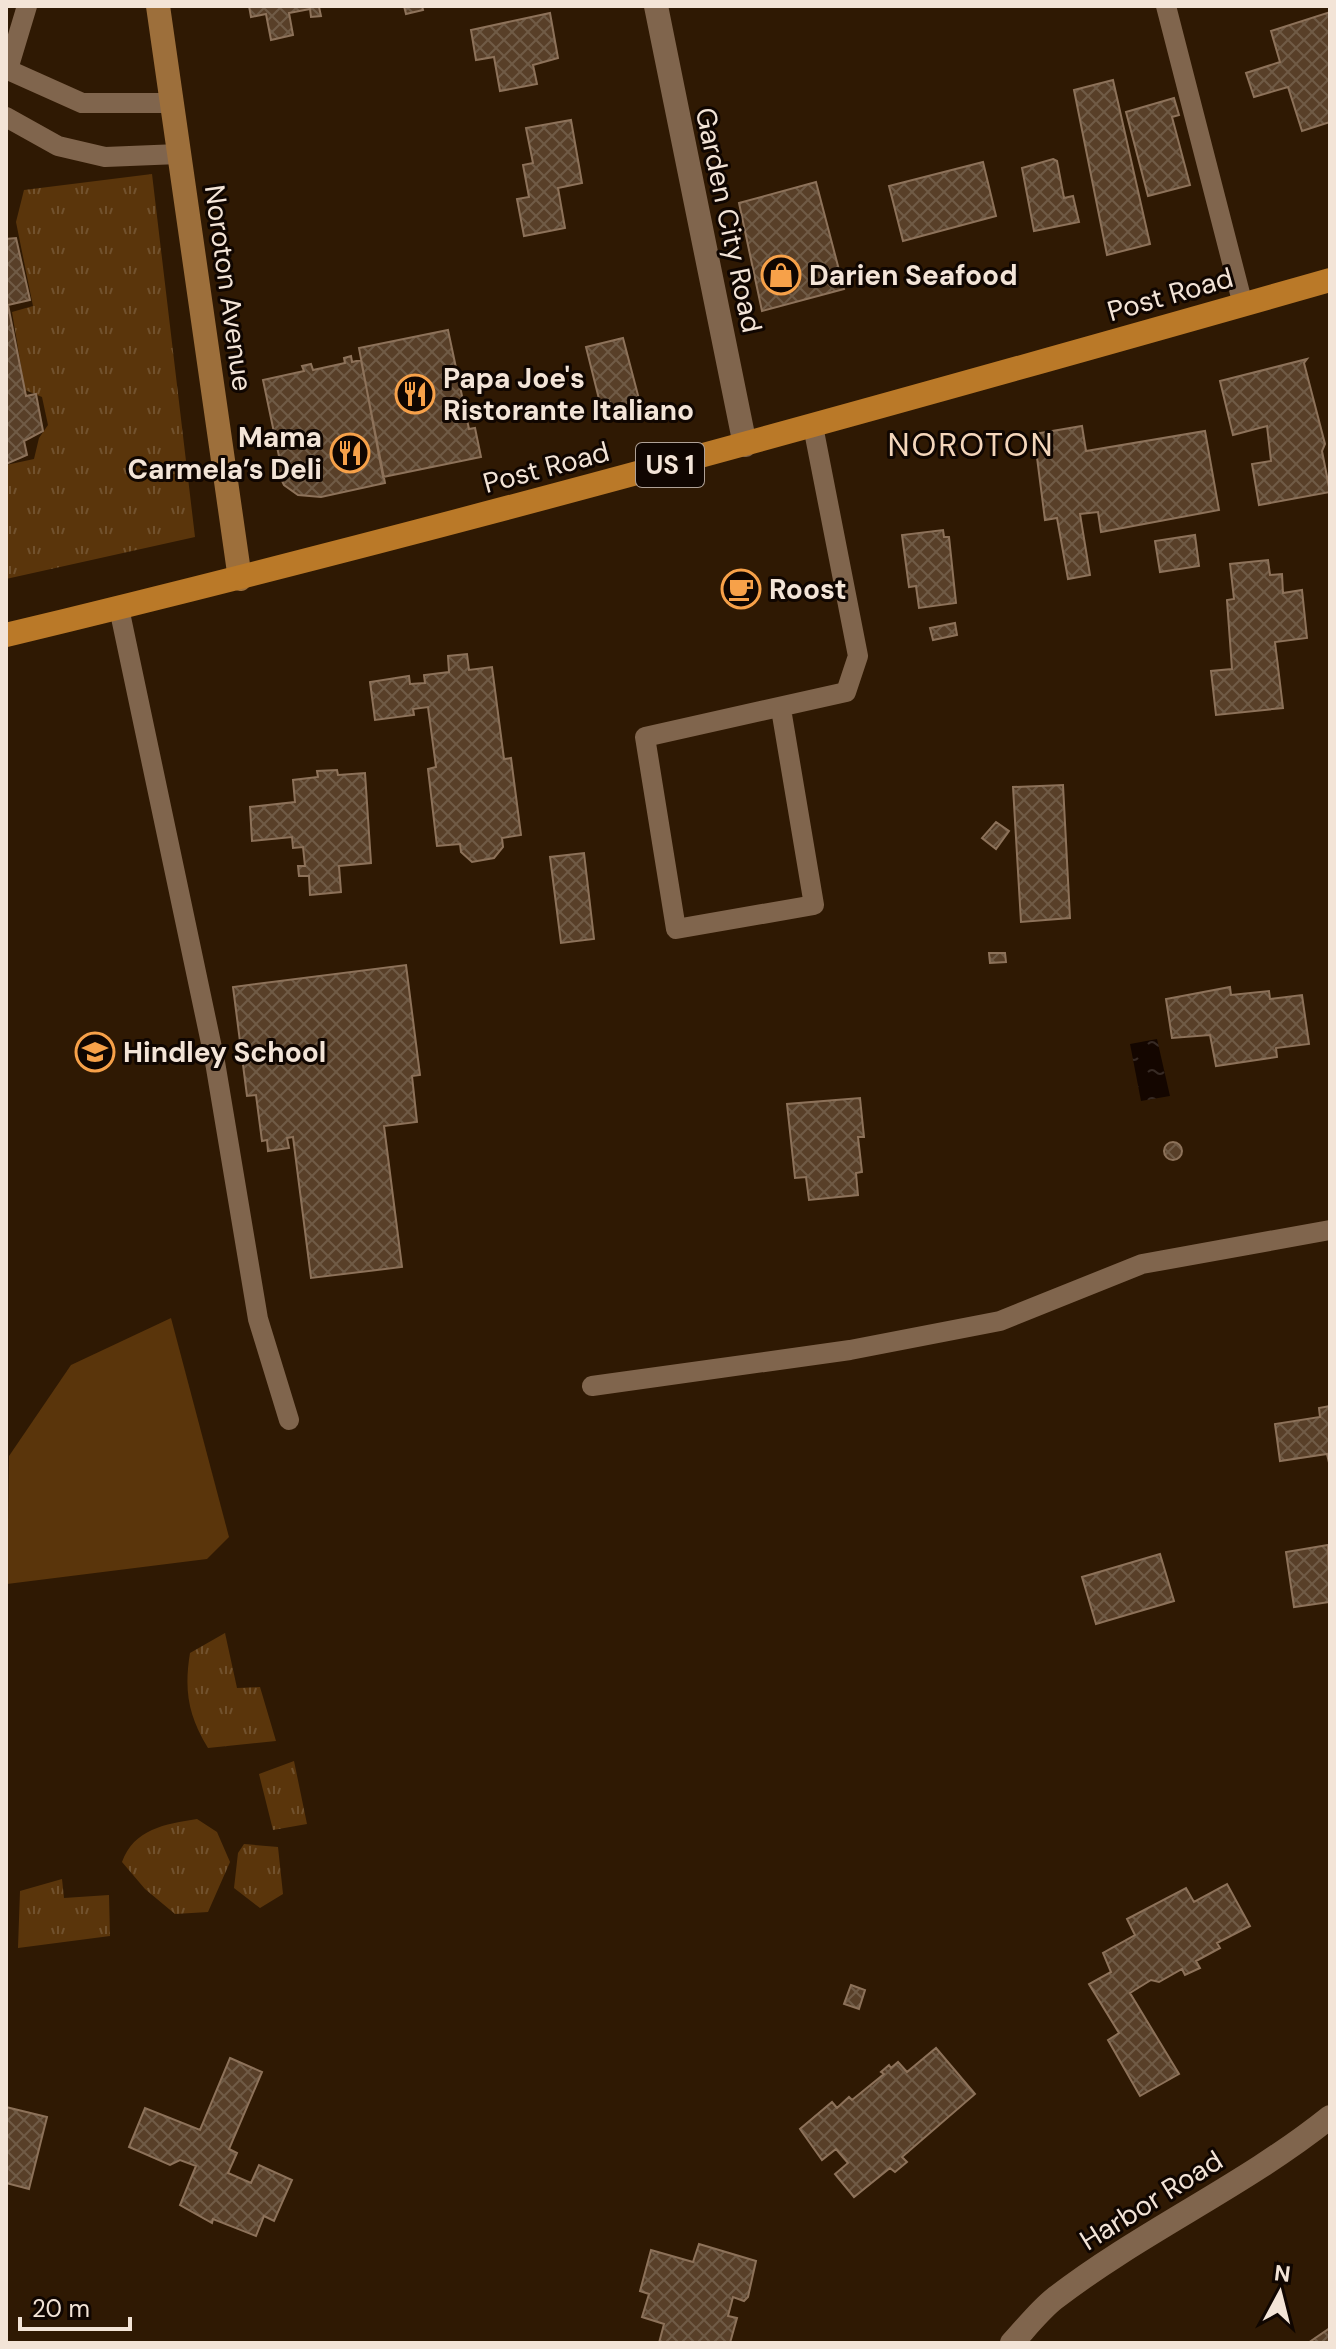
<svg xmlns="http://www.w3.org/2000/svg" width="1336" height="2349" viewBox="0 0 1336 2349" font-family="'DM Sans',sans-serif">
<style>
.park{fill:url(#park-tufts)}
.pitch{fill:#5a350b}
.water{fill:url(#water-ripples)}
.building{fill:url(#building-cross-hatch);stroke:#8d725a;stroke-width:2}
.lines{fill:none;stroke-linecap:round;stroke-linejoin:round}
.lane{stroke:#80654d;stroke-width:20}
.street{stroke:#80654d;stroke-width:24}
.secondary{stroke:#9d6f3b;stroke-width:24}
.primary{stroke:#ba7928;stroke-width:24}
.labels{text-anchor:middle;stroke-width:6;stroke-linejoin:round;paint-order:stroke}
.shield{fill:#100601;stroke:#afa197;stroke-width:2}
.shield-label{font-size:26px;font-weight:bold;fill:#f3e4d7}
.street-label{font-size:28px;fill:#f3e4d7;stroke:#100601}
.poi-label{font-size:28px;font-weight:bold;fill:#f3e4d7;stroke:#100601;text-anchor:start}
.quarter-label{font-size:32px;letter-spacing:2px;fill:#f4d6bb;stroke:#100601}
</style>
<defs>
<pattern id="park-tufts" width="24" height="20" patternUnits="userSpaceOnUse" patternTransform="scale(2)"><rect width="24" height="20" fill="#5a350b"/><path d="M3 7l-1-3M5 7V3M7 7l1-3M15 17l-1-3M17 17v-4M19 17l1-3" fill="none" stroke="#72522e"/></pattern>
<pattern id="water-ripples" width="26" height="14" patternUnits="userSpaceOnUse" patternTransform="scale(2)"><rect width="26" height="14" fill="#140600"/><path d="M2 4q2-2 4 0t4 0M15 11q2-2 4 0t4 0" fill="none" stroke="#372a24"/></pattern>
<pattern id="building-cross-hatch" width="8" height="8" patternUnits="userSpaceOnUse" patternTransform="scale(2)"><rect width="8" height="8" fill="#583f28"/><path d="M0 0l8 8M0 8l8-8" fill="none" stroke="#705b46"/></pattern>
</defs>
<rect width="100%" height="100%" fill="#2f1903"/>
<!-- park -->
<path class="park" d="M152 174 195 537 6 579V465L34 459 39 438 48 425 42 397 25 390 12 312 33 306 16 222 24 190Z
M225 1633 237 1688 260 1687 276 1741 208 1748C188 1715 184 1690 190 1653Z
M294 1761 307 1824 273 1830 259 1774Z
M197 1819 217 1832 230 1862 208 1912 175 1914 145 1889 122 1862C134 1829 165 1824 197 1819Z
M244 1844 278 1847 283 1894 260 1908 234 1888 238 1853Z
M62 1879 64 1898 109 1895 110 1936 18 1948 20 1891Z"/>
<!-- pitch -->
<path class="pitch" d="M171 1318 229 1537 207 1559 7 1584 9 1456 71 1365Z"/>
<!-- water -->
<path class="water" d="M1157 1039 1170 1096 1141 1101 1130 1044Z"/>
<!-- building -->
<path class="building" d="M249 6H324L319 7 321 16 311 17 310 9 289 13 293 35 271 40 266 14 251 17Z
M404 6H422L423 10 406 14Z
M1330 12V122L1302 131 1288 87 1254 97 1246 73 1280 62 1271 31Z
M550 13 558 58 533 65 537 84 500 91 494 57 476 60 471 30Z
M1113 80 1150 244 1107 255 1074 90Z
M1174 98 1179 115 1172 117 1190 185 1148 196 1126 112Z
M571 120 582 183 558 188 565 228 524 236 517 199 529 197 523 165 533 163 526 128Z
M1053 159 1057 161 1064 198 1073 196 1079 222 1034 231 1022 168Z
M983 162 996 216 903 241 889 186Z
M816 182 844 289 762 311 739 203Z
M16 238 30 300 8 305 26 396 36 394 43 431 24 441 27 455 6 464V239Z
M448 330 469 429 475 428 481 457 383 477 359 348Z
M623 338 639 399 626 409 615 411 601 407 586 347Z
M351 356 352 362 361 360 385 483 321 497 298 495 284 485 273 462 280 461 263 380 304 371 302 366 311 364 313 370 345 363 344 358Z
M1307 359 1304 363 1325 444 1322 451 1330 492 1259 505 1252 464 1271 461 1267 426 1233 435 1220 381Z
M1082 426 1086 451 1205 431 1219 510 1101 532 1098 512 1080 514 1090 575 1068 579 1057 518 1045 520 1034 434Z
M943 530 944 537H949L956 603 919 608 916 586 909 587 902 535Z
M1195 535 1199 566 1160 572 1155 541Z
M1268 560 1270 575 1282 574 1283 593 1302 590 1307 638 1275 642 1283 708 1216 715 1211 671 1232 669 1227 600 1234 599 1230 564Z
M955 623 957 635 933 640 930 628Z
M467 654 469 670 492 667 504 759 511 758 521 835 502 838 503 847 494 858 472 862 461 852 460 844 437 846 428 769 436 767 428 707 413 709 414 715 375 720 370 682 409 676 410 684 425 683 424 675 449 672 448 656Z
M337 770 338 775 365 773 371 863 339 866 341 892 310 895 309 876H299L298 866H305L303 847 293 848 292 837 252 841 250 807 295 802 293 780 318 777 317 771Z
M1063 785 1070 918 1021 922 1013 787Z
M996 822 1009 831 996 849 982 838Z
M584 853 594 939 561 943 550 857Z
M989 953H1005L1006 962 990 963Z
M406 965 420 1075 412 1076 417 1122 384 1126 402 1267 311 1278 293 1137 287 1138 289 1148 268 1151 267 1140 262 1141 256 1095 247 1096 233 987Z
M1230 987 1231 995 1269 991 1270 999 1302 995 1309 1044 1276 1048 1277 1057 1216 1066 1210 1035 1172 1038 1166 999Z
M860 1098 864 1137H858L862 1172 856 1173 858 1195 809 1200 806 1177 795 1178 787 1104Z
M1164 1151a9 9 0 1 1 18 0a9 9 0 1 1-18 0Z
M1330 1406V1467L1327 1454 1280 1461 1275 1424 1320 1417 1319 1408Z
M1328 1545 1330 1602 1294 1607 1286 1552Z
M1160 1554 1174 1601 1096 1624 1082 1577Z
M1227 1884 1250 1926 1217 1943 1220 1948 1196 1961 1200 1968 1185 1975 1182 1969 1159 1982 1151 1980 1130 1993 1179 2074 1140 2096 1108 2040 1119 2033 1089 1984 1111 1972 1103 1953 1135 1935 1127 1919 1186 1888 1194 1902Z
M851 1985 865 1990 859 2009 844 2004Z
M936 2048 975 2094 902 2157 907 2162 895 2172 890 2168 854 2197 835 2174 848 2163 836 2149 822 2160 800 2129 832 2102 837 2108 849 2097 852 2100 884 2074 881 2072 889 2065 891 2068 898 2062 907 2072Z
M230 2058 262 2072 229 2149 237 2153 228 2173 251 2183 259 2165 292 2180 274 2221 264 2216 256 2236 213 2219 212 2223 180 2205 196 2166 180 2160 170 2165 129 2147 145 2108 200 2130Z
M6 2107 47 2117 29 2189 6 2183Z
M699 2244 756 2261 748 2297 744 2301 733 2297 728 2316 737 2318 730 2343H659L664 2324 642 2317 649 2294 640 2291 651 2250 693 2262Z
M1330 2328V2343H1308Z"/>
<g class="lines">
<!-- lane -->
<path class="lane" d="M1166 6 1243 305
M6 69 82 103H172
M8 69 27 6
M6 117 58 146 105 157 179 154
M119 608 215 1062 258 1319 289 1420
M781 709 814 905 676 929 645 737 846 692 858 656 813 426
M592 1386 850 1350 1000 1321 1142 1264 1330 1230"/>
<!-- street -->
<path class="street" d="M656 6 745 445
M1012 2343C1025 2329 1039 2311 1054 2299 1142 2231 1244 2186 1330 2117"/>
<!-- secondary -->
<path class="secondary" d="M158 6 240 579"/>
<!-- primary -->
<path class="primary" d="M6 635C450 528 890 405 1330 280"/>
</g>
<!-- icons -->
<defs>
<symbol id="shop-ring" viewBox="-11 -11 22 22"><circle r="9.5" fill="#100601" stroke="#f7a149" stroke-width="1.5"/><path d="M-5-2.5h2.3a2.7 3.5 0 0 1 5.4 0H5L5.5 6h-11ZM-1.5-2.5h3a1.5 2.3 0 0 0-3 0Z" fill="#f7a149"/></symbol>
<symbol id="restaurant-ring" viewBox="-11 -11 22 22"><circle r="9.5" fill="#100601" stroke="#f7a149" stroke-width="1.5"/><path d="M-5-6h1v4h1v-4h1v4h1v-4h1v5L-1.5 .5V6h-2V.5L-5-1ZM5-6V6H3V1.5H1.5Q1.5-4 5-6Z" fill="#f7a149"/></symbol>
<symbol id="cafe-ring" viewBox="-11 -11 22 22"><circle r="9.5" fill="#100601" stroke="#f7a149" stroke-width="1.5"/><path d="M-5.5-4.5H6V0H3Q3 3.5 0 3.5H-2.5Q-5.5 3.5-5.5 0ZM3-3.2v2h1.7v-2ZM-6 4.5H4V6H-6Z" fill="#f7a149"/></symbol>
<symbol id="school-ring" viewBox="-11 -11 22 22"><circle r="9.5" fill="#100601" stroke="#f7a149" stroke-width="1.5"/><path d="M0-5L7-2L0 1L-7-2ZM-4 1L0 2.5L4 1V4Q0 6-4 4Z" fill="#f7a149"/></symbol>
</defs>
<g fill-rule="evenodd">
<use href="#shop-ring" x="759" y="253" width="44" height="44"/>
<use href="#restaurant-ring" x="393" y="372" width="44" height="44"/>
<use href="#restaurant-ring" x="328" y="431" width="44" height="44"/>
<use href="#cafe-ring" x="719" y="567" width="44" height="44"/>
<use href="#school-ring" x="73" y="1030" width="44" height="44"/>
</g>
<g class="labels">
<!-- shield labels -->
<rect class="shield" x="636" y="443" width="68" height="44" rx="6"/>
<g class="shield-label">
<text x="670" y="474">US 1</text>
</g>
<!-- street labels -->
<g class="street-label">
<text transform="translate(729 220) rotate(78)" y="10">Garden City Road</text>
<text transform="translate(229 288) rotate(82)" y="10">Noroton Avenue</text>
<text transform="translate(1170 294) rotate(-16)" y="10">Post Road</text>
<text transform="translate(546 467) rotate(-15)" y="10">Post Road</text>
<text transform="translate(1151 2200) rotate(-32)" y="10">Harbor Road</text>
</g>
<!-- poi labels -->
<g class="poi-label">
<text x="809" y="285">Darien Seafood</text>
<text x="443" y="388">Papa Joe's<tspan x="443" dy="32">Ristorante Italiano</tspan></text>
<text x="322" y="447" text-anchor="end">Mama<tspan x="322" dy="32">Carmela’s Deli</tspan></text>
<text x="769" y="599">Roost</text>
<text x="123" y="1062">Hindley School</text>
</g>
<!-- quarter labels -->
<g class="quarter-label">
<text x="971" y="456">NOROTON</text>
</g>
</g>
<!-- border -->
<rect width="1336" height="2349" fill="none" stroke="#f3e4d7" stroke-width="16"/>
<!-- north arrow -->
<g transform="translate(1280 2293) rotate(7)" stroke="#100601" stroke-width="6" paint-order="stroke">
<path d="M0-6L14 30L0 20L-14 30Z" fill="#f3e4d7"/>
<text y="-12" font-size="22" font-weight="bold" text-anchor="middle" fill="#f3e4d7">N</text>
</g>
<!-- scale -->
<path d="M20 2317v12h110v-12" fill="none" stroke="#f3e4d7" stroke-width="4"/>
<text x="32" y="2317" font-size="24" fill="#f3e4d7" stroke="#100601" stroke-width="6" paint-order="stroke">20 m</text>
</svg>
